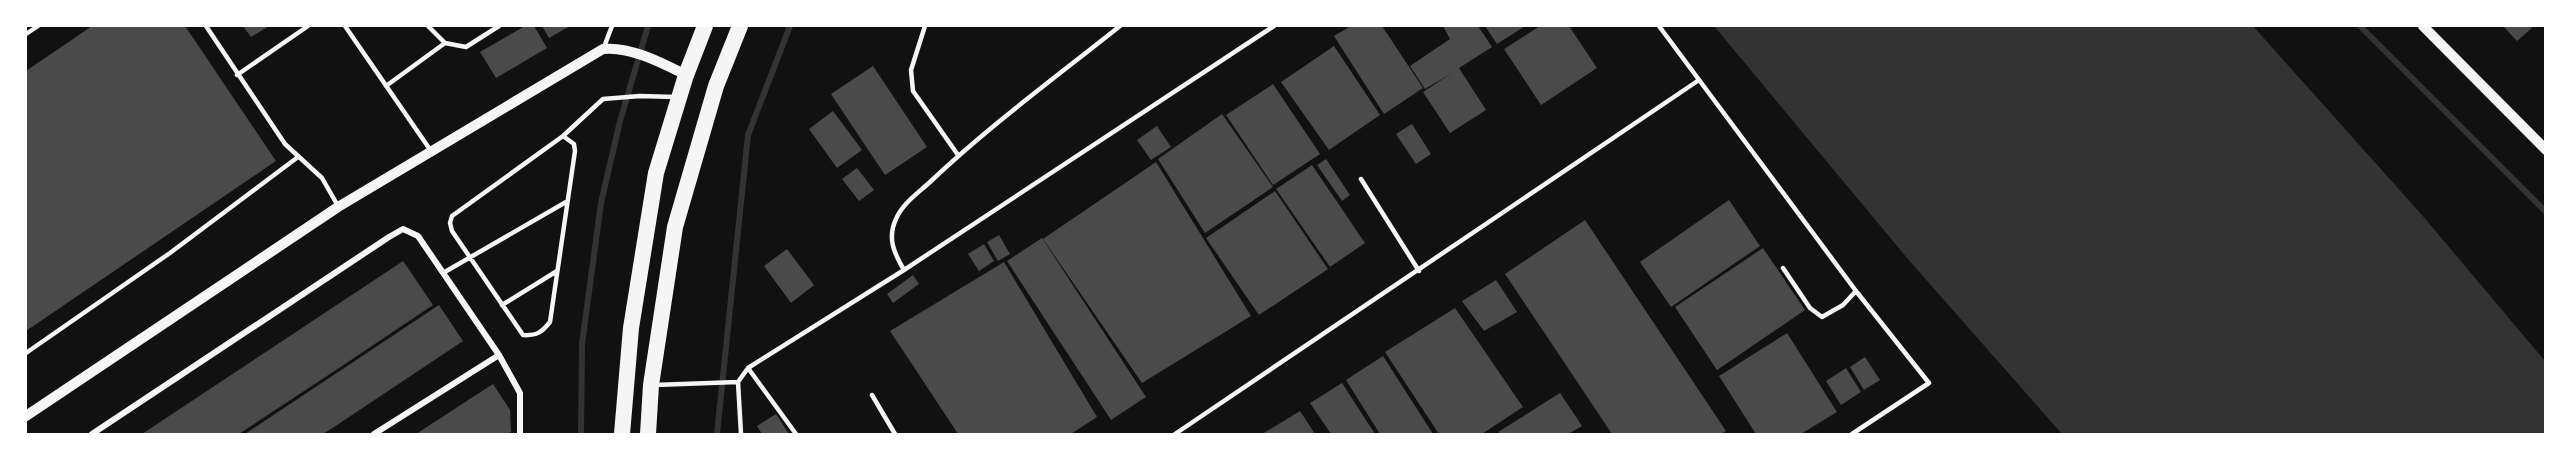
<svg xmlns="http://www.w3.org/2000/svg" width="2571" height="460" viewBox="0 0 2571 460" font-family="Poppins,sans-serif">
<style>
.water{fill:#333}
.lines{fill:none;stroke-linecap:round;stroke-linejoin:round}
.stream{stroke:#333;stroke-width:6}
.building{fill:#4a4a4a}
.service{stroke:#f5f5f5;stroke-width:4.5}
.minor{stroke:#f5f5f5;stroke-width:6}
.tertiary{stroke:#f5f5f5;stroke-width:10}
.trunk{stroke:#f5f5f5;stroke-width:16}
</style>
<rect width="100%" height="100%" fill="#111"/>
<!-- water -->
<path class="water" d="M1714 26H2253L2422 215 2545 361V434H2062L1907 258Z"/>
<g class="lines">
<!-- stream -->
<path class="stream" d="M2360 26 2546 212
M581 434 582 344 601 203 620 121 648 26
M717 434 748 135 790 26"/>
</g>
<!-- building -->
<path class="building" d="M92 26H185L276 161 26 331V71Z
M243 26H269L251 37Z
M525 26H534L547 48 496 78 480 52Z
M542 26H570L549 38Z
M1351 26H1382L1423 88 1384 114 1334 36Z
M1443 26H1478L1492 47 1459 68 1486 110 1450 133 1423 92 1452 73 1425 89 1410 66 1450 39Z
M1485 26H1525L1497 44Z
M1540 26H1569L1597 68 1541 105 1504 49Z
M2503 26H2534L2517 41Z
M1334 46 1380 115 1329 150 1281 82Z
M873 66 927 147 885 175 831 94Z
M1273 84 1320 154 1273 185 1226 115Z
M833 111 862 150 837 168 809 129Z
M1222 114 1273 187 1205 233 1158 159Z
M1412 124 1431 154 1416 164 1396 134Z
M1157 126 1171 147 1151 160 1137 140Z
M1326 159 1350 195 1342 201 1317 165Z
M1156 162 1251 316 1142 383 1043 239Z
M1312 165 1365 243 1330 267 1276 189Z
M857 168 874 190 859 201 842 179Z
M1275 191 1328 269 1259 315 1206 238Z
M1729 200 1760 246 1671 307 1640 262Z
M1585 220 1726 431 1721 434H1612L1505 274Z
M999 235 1010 254 998 261 987 242Z
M1042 238 1146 397 1111 420 1007 261Z
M984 244 994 261 979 271 968 254Z
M1763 248 1805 310 1717 370 1675 307Z
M787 249 814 285 791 303 764 266Z
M403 261 433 305 342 366 239 434H142Z
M1004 262 1097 417 1071 434H958L890 331Z
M913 275 919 284 893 303 887 294Z
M1496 280 1517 312 1484 331 1462 301Z
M439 305 463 341 337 425 323 434H245Z
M1455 308 1523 407 1482 434H1439L1385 352Z
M1787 333 1837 412 1801 434H1756L1719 376Z
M1383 356 1433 434H1380L1346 380Z
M1865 357 1880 380 1864 390 1850 367Z
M1846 368 1861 392 1841 405 1826 381Z
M1342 383 1375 434H1331L1310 403Z
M493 384 510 410 511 432 507 434H416Z
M1560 393 1582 426 1568 434H1500L1498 432Z
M1300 411 1315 434H1262Z
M776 414 789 434H762L757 426Z"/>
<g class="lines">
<!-- service -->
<path class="service" d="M206 26 285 144 322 178 338 206
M345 26 431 151
M428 26 445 43 466 47 499 26
M925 26 911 70 913 91 958 155
M1659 26 1856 291 1929 383 1852 434
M26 34 38 26
M604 47 612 26
M237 75 308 26
M386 86 445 43
M563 136 574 144 575 151 550 322C542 332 537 336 523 335L452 231 450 223 452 216Z
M563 136 603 99 640 96 675 97
M1361 179 1419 271
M1783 268 1810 308 1822 317 1843 305 1856 291
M904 270C894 253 887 238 896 219 902 204 918 193 930 182 989 126 1056 77 1120 26
M443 273 566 202
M502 305 557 271
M26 353 170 253 298 157
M748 368 796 434
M654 385 738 382
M872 395 895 434
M741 434 738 382 748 368 904 270 1274 26
M1175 434 1699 80"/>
<!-- minor -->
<path class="minor" d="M92 434 389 237 403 229 418 236 499 355 520 393V434
M374 434 499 355"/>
<!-- tertiary -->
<path class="tertiary" d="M2423 26 2546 150
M26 416 338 207 603 49C630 46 662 63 686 75"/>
<!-- trunk -->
<path class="trunk" d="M622 434 631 328 656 173 686 75 705 26
M648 434 651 385 675 227 716 86 740 26"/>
</g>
<!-- border -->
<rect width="2571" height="460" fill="none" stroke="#ffffff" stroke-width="54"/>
</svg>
